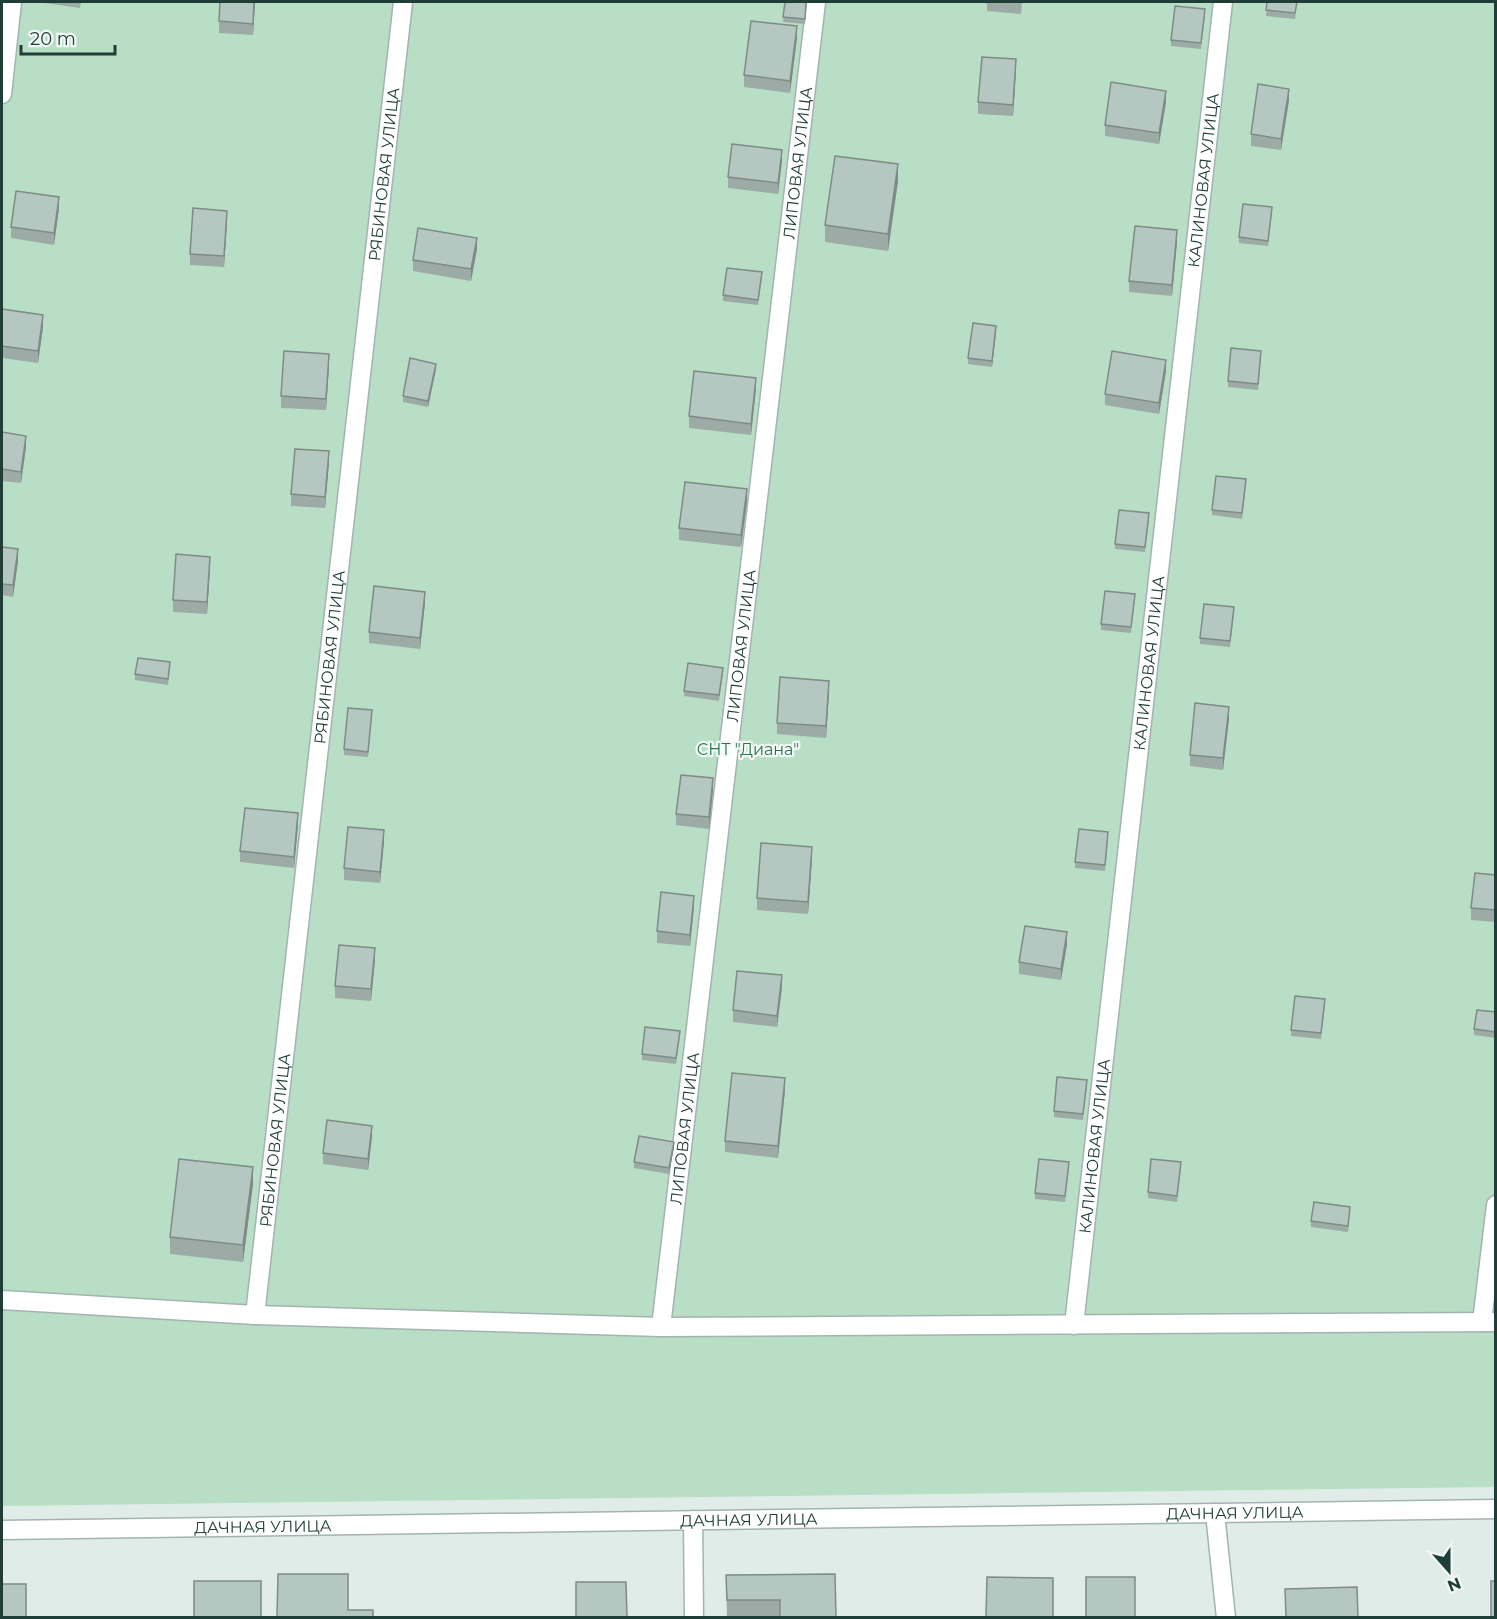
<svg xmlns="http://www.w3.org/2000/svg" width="1497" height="1619" viewBox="0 0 1497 1619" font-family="Montserrat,sans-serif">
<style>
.green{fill:#b8dec6}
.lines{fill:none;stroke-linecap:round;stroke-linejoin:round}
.minor-casing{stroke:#a3b4b0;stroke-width:21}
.minor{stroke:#fff;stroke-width:18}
.wall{fill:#9caba6}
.shaded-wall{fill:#7f8b87}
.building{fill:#b5c7c1;stroke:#7f8b87;stroke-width:1.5}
.labels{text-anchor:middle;stroke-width:4.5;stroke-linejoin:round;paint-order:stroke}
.street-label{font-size:16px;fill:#203d38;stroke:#f1f8f5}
.park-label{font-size:16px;fill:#28764e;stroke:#f1f8f5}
</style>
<rect width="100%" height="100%" fill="#e0ece8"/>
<!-- green -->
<path class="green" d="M2 2H1495V1487L2 1506Z"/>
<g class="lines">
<defs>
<g id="minor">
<path d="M2 94 12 2"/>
<path d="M2 1300 255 1315 661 1327 1496 1322"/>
<path id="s1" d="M255 1315 403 2"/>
<path d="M1482 1322 1496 1205"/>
<path id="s2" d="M1074 1325 1223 2"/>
<path id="s3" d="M661 1327 816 2"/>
<path d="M1215 1513 1226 1618"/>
<path d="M693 1520 694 1618"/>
<path id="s4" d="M2 1530 1496 1509"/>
</g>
</defs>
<!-- minor casing -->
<use href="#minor" class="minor-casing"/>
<!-- minor -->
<use href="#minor" class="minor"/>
</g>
<!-- wall -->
<path class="wall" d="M37 2H81L80 8Z
M255 2 253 35 219 33V21Z
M785 2H807L805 24 783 22Z
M987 2H1022L1021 14 987 11Z
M1267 2H1297L1295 19 1266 16Z
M1205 15 1201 49 1171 46V40Z
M797 38 790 93 744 87V75Z
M1016 70 1013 116 978 114V102Z
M1289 100 1281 150 1251 146V134Z
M1166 102 1159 144 1105 136V125Z
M782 161 778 194 728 188V177Z
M898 181 888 251 825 242V225Z
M59 208 54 245 11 238V227Z
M1272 213 1268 246 1239 243V237Z
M227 222 224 267 190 265V254Z
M1177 242 1172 296 1129 292V281Z
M477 249 471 281 413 271V260Z
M762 278 758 305 723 301V295Z
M2 309 43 327 38 363 2 358Z
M996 332 992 367 968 364V358Z
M1261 356 1258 390 1228 387V381Z
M329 366 326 410 281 408V396Z
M436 369 428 407 403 402V396Z
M1166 371 1159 414 1105 405V394Z
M756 389 751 435 689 428V416Z
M2 432 26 447 21 483 2 481Z
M329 462 325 508 291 506V494Z
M1246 485 1242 519 1212 515V510Z
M747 501 741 547 679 540V528Z
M1149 519 1145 552 1115 549V544Z
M2 547 18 561 13 597 2 595Z
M210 568 207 614 173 612V600Z
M1135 599 1131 633 1101 630V624Z
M425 603 420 649 369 643V632Z
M1234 613 1230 647 1200 644V638Z
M170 667 168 685 135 680V674Z
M723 674 719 701 684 696V691Z
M829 692 826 738 777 734V723Z
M372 716 368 757 344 755V749Z
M1229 719 1223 770 1190 766V755Z
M713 790 709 829 676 825V814Z
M298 825 294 868 240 862V851Z
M1108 838 1105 871 1075 868V862Z
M384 842 380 883 344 880V868Z
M812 859 808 914 757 910V898Z
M1496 875V922L1471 920V908Z
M694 907 690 946 657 943V931Z
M1067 944 1061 980 1019 974V962Z
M375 960 371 1001 335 998V986Z
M782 987 777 1027 733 1022V1010Z
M1325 1005 1321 1039 1291 1036V1030Z
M1496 1012V1038L1474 1035V1029Z
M680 1037 676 1064 642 1060V1054Z
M1087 1086 1083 1120 1054 1117V1111Z
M785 1090 778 1158 725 1152V1141Z
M372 1137 368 1170 323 1164V1153Z
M674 1147 669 1174 634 1168V1162Z
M1069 1168 1065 1202 1035 1199V1193Z
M1181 1168 1177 1202 1148 1198V1192Z
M253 1184 243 1262 170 1254V1237Z
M1350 1213 1348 1232 1311 1227V1221Z
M726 1575 836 1617H727Z"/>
<!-- shaded-wall -->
<path class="shaded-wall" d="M254 2H255L253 35V24Z
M797 26V38L790 93V81Z
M1016 59V70L1013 116V105Z
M1289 89V100L1281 150V139Z
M1166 91V102L1159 144V133Z
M782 150V161L778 194V183Z
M898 164V181L888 251V234Z
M59 197V208L54 245V233Z
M227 211V222L224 267V256Z
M1177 230V242L1172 296V285Z
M477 238V249L471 281V269Z
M43 315V327L38 363V351Z
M996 326V332L992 367V361Z
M329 354V366L326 410V399Z
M1166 360V371L1159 414V403Z
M436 364V369L428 407V401Z
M756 378V389L751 435V424Z
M26 436V447L21 483V472Z
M329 451V462L325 508V497Z
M747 489V501L741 547V535Z
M18 549V561L13 597V585Z
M210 557V568L207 614V602Z
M425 592V603L420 649V638Z
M829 681V692L826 738V726Z
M1229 707V719L1223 770V758Z
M713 778V790L709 829V817Z
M298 813V825L294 868V857Z
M384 830V842L380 883V872Z
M812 847V859L808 914V902Z
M694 896V907L690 946V935Z
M1067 932V944L1061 980V969Z
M375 948V960L371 1001V989Z
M782 975V987L777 1027V1016Z
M785 1078V1090L778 1158V1146Z
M372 1126V1137L368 1170V1159Z
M674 1142V1147L669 1174V1168Z
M253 1167V1184L243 1262V1245Z"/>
<!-- building -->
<path class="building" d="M220 2H254L253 24 219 21Z
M785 2H806L805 19 783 17Z
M1267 2H1297L1295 13 1266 10Z
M1175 6 1205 9 1201 43 1171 40Z
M751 21 797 26 790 81 744 75Z
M982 57 1016 59 1013 105 978 102Z
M1111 82 1166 91 1159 133 1105 125Z
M1258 84 1289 89 1281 139 1251 134Z
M732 144 782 150 778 183 728 177Z
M835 156 898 164 888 234 825 225Z
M16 191 59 197 54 233 11 227Z
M1243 204 1272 207 1268 241 1239 237Z
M193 208 227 211 224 256 190 254Z
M1135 226 1177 230 1172 285 1129 281Z
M418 228 477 238 471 269 413 260Z
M727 268 762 272 758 300 723 295Z
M2 309 43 315 38 351 2 346Z
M973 323 996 326 992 361 968 358Z
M1231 348 1261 351 1258 384 1228 381Z
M284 351 329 354 326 399 281 396Z
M1112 351 1166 360 1159 403 1105 394Z
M410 358 436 364 428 401 403 396Z
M694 371 756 378 751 424 689 416Z
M2 432 26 436 21 472 2 469Z
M295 449 329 451 325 497 291 494Z
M1216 476 1246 479 1242 513 1212 510Z
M685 482 747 489 741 535 679 528Z
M1119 510 1149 513 1145 547 1115 544Z
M2 547 18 549 13 585 2 584Z
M176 554 210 557 207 602 173 600Z
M374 586 425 592 420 638 369 632Z
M1105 591 1135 594 1131 627 1101 624Z
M1204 604 1234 607 1230 641 1200 638Z
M138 658 170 662 168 679 135 674Z
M688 663 723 668 719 695 684 691Z
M780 677 829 681 826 726 777 723Z
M1195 703 1229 707 1223 758 1190 755Z
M348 708 372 710 368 752 344 749Z
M681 775 713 778 709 817 676 814Z
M245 808 298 813 294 857 240 851Z
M348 827 384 830 380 872 344 868Z
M1079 829 1108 832 1105 865 1075 862Z
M761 843 812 847 808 902 757 898Z
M1475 873 1496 875V910L1471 908Z
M661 892 694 896 690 935 657 931Z
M1025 926 1067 932 1061 969 1019 962Z
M339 945 375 948 371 989 335 986Z
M737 971 782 975 777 1016 733 1010Z
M1295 996 1325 999 1321 1033 1291 1030Z
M1477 1010 1496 1012V1032L1474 1029Z
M645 1027 680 1031 676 1058 642 1054Z
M732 1073 785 1078 778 1146 725 1141Z
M1057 1077 1087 1080 1083 1114 1054 1111Z
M327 1120 372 1126 368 1159 323 1153Z
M639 1136 674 1142 669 1168 634 1162Z
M179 1159 253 1167 243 1245 170 1237Z
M1039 1159 1069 1162 1065 1196 1035 1193Z
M1151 1159 1181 1162 1177 1196 1148 1192Z
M1314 1202 1350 1207 1348 1226 1311 1221Z
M278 1574H348V1610H373V1617H277Z
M835 1574 836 1617H780V1600H727L726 1575Z
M987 1577 1053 1578V1617H986Z
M1086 1577H1135V1617H1086Z
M194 1581H261V1617H194Z
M1491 1581H1496V1617H1491Z
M576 1582H626L627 1617H576Z
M2 1584H26V1617H2Z
M1357 1587 1358 1617H1286L1285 1589Z"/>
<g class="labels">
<!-- street labels -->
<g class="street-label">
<text dy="6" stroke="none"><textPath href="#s3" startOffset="1172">ЛИПОВАЯ УЛИЦА</textPath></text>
<text dy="6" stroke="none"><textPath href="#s1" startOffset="1148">РЯБИНОВАЯ УЛИЦА</textPath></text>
<text dy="6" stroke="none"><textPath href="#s2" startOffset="1152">КАЛИНОВАЯ УЛИЦА</textPath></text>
<text dy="6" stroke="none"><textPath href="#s3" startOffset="686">ЛИПОВАЯ УЛИЦА</textPath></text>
<text dy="6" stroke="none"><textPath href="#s1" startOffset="662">РЯБИНОВАЯ УЛИЦА</textPath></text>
<text dy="6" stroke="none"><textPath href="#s2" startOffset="666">КАЛИНОВАЯ УЛИЦА</textPath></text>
<text dy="6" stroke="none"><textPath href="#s3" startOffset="200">ЛИПОВАЯ УЛИЦА</textPath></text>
<text dy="6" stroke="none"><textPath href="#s1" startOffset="176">РЯБИНОВАЯ УЛИЦА</textPath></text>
<text dy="6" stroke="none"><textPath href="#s2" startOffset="180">КАЛИНОВАЯ УЛИЦА</textPath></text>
<text dy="6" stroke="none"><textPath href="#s4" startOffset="1233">ДАЧНАЯ УЛИЦА</textPath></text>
<text dy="6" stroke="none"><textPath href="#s4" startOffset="747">ДАЧНАЯ УЛИЦА</textPath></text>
<text dy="6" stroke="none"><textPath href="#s4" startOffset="261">ДАЧНАЯ УЛИЦА</textPath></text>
</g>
<!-- park labels -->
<g class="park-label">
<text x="748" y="755">СНТ "Диана"</text>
</g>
</g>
<!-- border -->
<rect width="1497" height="1619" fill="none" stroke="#203d38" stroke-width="6"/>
<!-- north arrow -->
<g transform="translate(1449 1571) rotate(159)" stroke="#f1f8f5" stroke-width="4.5" paint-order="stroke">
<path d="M0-4.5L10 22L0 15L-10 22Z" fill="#203d38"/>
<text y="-9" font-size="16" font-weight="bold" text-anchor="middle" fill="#203d38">N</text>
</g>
<!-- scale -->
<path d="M21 45v9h94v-9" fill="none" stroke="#203d38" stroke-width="3"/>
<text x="30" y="45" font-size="18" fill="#203d38" stroke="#f1f8f5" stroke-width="4.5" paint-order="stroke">20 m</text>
</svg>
